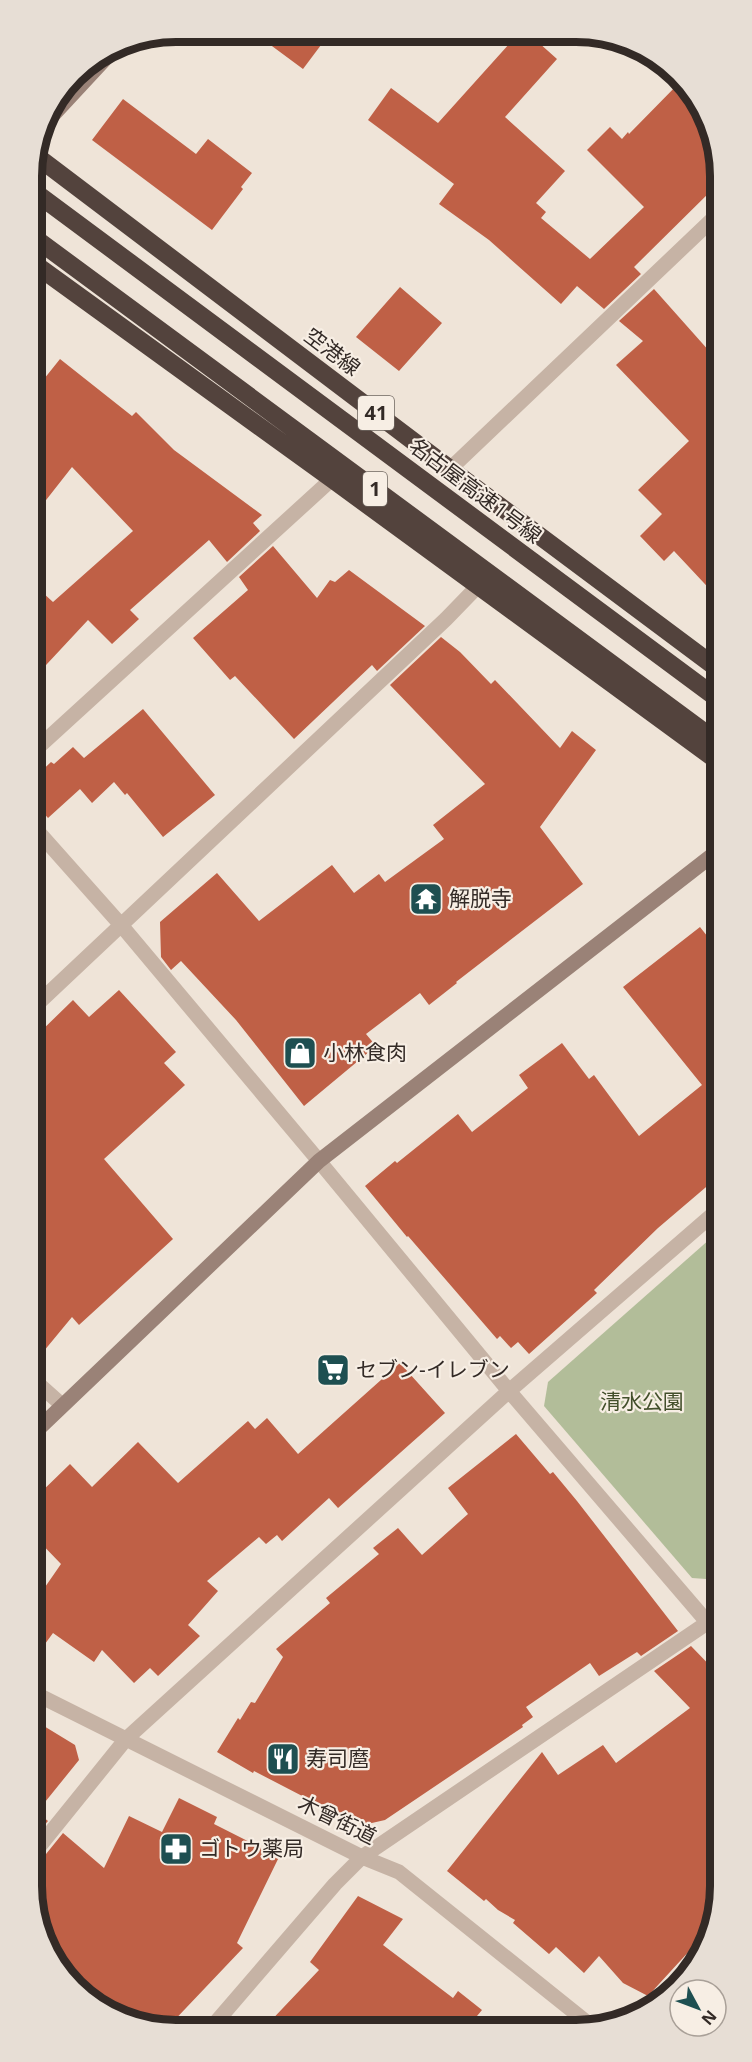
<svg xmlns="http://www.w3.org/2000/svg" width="752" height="2062" viewBox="0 0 752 2062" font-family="'Open Sans','Noto Sans JP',sans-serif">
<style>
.green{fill:#b2bd99}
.building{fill:#bf6046}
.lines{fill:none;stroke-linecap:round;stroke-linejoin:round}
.street{stroke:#c6b3a5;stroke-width:15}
.secondary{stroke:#9a8277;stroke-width:15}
.highway{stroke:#53433d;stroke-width:18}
.labels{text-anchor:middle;stroke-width:4.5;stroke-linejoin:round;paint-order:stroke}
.shield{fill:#f7eee4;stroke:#6e655f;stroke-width:1.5}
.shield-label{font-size:20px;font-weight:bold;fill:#332a26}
.street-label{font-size:21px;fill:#332a26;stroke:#f7eee4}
.poi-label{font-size:21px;fill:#332a26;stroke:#f7eee4;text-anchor:start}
.park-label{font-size:21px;fill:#434f2b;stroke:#f7eee4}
.rim{fill:none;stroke:#332a26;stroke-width:8}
</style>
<rect width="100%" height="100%" fill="#efe4d8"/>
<!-- green -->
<path class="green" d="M719 1231 720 1580 692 1578 544 1406 548 1382Z"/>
<!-- building -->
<path class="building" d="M253 32H300L330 33 303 69Z
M518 34H529L557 59 505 117 565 171 536 203 546 212 541 218 590 259 644 207 587 150 610 127 622 139 628 132 629 134 682 80 718 147V184L634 267 641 274 604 309 577 286 561 304 489 240 439 204 454 184 368 120 391 88 438 123Z
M123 99 196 154 208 139 252 173 241 187 243 189 212 230 92 140Z
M400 287 442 323 399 371 356 337Z
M654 289 718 361V598L674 551 664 561 640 536 662 514 638 490 689 441 616 365 643 341 619 321Z
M60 359 132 416 136 412 174 450 262 515 253 523 260 531 227 562 209 540 130 610 139 619 112 644 88 620 33 679 32 583 53 602 133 531 72 467 32 518V394Z
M273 546 317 598 330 580 335 582 349 570 425 626 377 671 372 665 294 739 235 676 230 680 193 638 248 590 239 577Z
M441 637 460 652 491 684 495 680 560 748 572 731 596 750 540 827 583 884 456 982 457 983 429 1005 420 993 366 1034 376 1046 304 1106 236 1020 181 961 171 970 161 957 160 922 217 873 259 921 332 865 354 893 379 874 385 882 444 839 433 825 485 784 390 685Z
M143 709 215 795 163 837 127 793 125 795 114 782 92 803 80 789 48 818 33 801V779L51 762 54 764 73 747 84 758Z
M700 927 719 951V1176L658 1228 594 1290 597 1293 529 1354 518 1342 511 1348 500 1336 497 1339 408 1236 407 1237 365 1186 395 1161 397 1163 458 1114 472 1132 528 1088 519 1075 562 1043 589 1079 594 1075 639 1136 702 1085 623 987Z
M119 990 176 1052 164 1063 185 1085 104 1159 173 1239 79 1325 72 1317 34 1363 33 1039 73 1000 89 1017Z
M400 1363 445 1413 338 1508 329 1498 282 1541 277 1535 266 1544 259 1537 207 1581 218 1591 188 1625 200 1636 158 1676 150 1668 134 1683 102 1650 94 1662 53 1633 34 1659V1603L61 1564 34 1536V1499L70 1464 92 1487 138 1442 178 1483 248 1421 255 1429 267 1418 298 1454Z
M516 1434 550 1474 553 1472 577 1501 678 1631 641 1656 637 1652 599 1676 590 1663 526 1707 533 1717 522 1725 523 1727 385 1820 363 1825 341 1816 339 1819 307 1802 308 1799 254 1771 253 1773 217 1752 238 1718 240 1720 251 1702 255 1703 283 1657 276 1649 330 1603 326 1598 379 1554 373 1548 398 1528 422 1555 468 1514 448 1488Z
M691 1646 720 1676V1895L714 1924 648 1996 623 1983 599 1956 584 1973 556 1947 549 1954 513 1923 515 1920 498 1910 486 1899 484 1901 447 1871 542 1752 558 1775 603 1745 616 1763 690 1708 654 1671Z
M34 1720 75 1745 79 1760 37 1812 48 1821 34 1837Z
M179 1798 217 1817 214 1824 279 1857 237 1943 243 1948 167 2028H148L74 1989 34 1915V1863L42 1859 63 1833 104 1868 129 1816 162 1832Z
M358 1896 403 1919 383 1945 453 1998 458 1991 482 2010 477 2016 491 2028H264L319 1970 310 1962Z"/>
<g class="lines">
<!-- street -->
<path class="street" d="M450 469 718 214
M33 752 332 479
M33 826 121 925 319 1161 509 1391 720 1637
M33 1008 446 619 478 586
M34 1380 62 1405
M34 1693 362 1857 399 1872 594 2028
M34 1853 126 1739 509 1391 719 1209
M211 2028 335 1884 362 1857 707 1623 720 1611"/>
<!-- secondary -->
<path class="secondary" d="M42 127 120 43
M34 1433 319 1161 719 850"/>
<!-- highway -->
<path class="highway" d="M35 155 450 469 718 669
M32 190 718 699
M32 236 719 743
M32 262 332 479 719 762"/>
</g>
<!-- icons -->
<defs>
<symbol id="temple-square" viewBox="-11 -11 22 22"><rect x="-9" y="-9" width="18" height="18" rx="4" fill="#1e4f51" stroke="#f7eee4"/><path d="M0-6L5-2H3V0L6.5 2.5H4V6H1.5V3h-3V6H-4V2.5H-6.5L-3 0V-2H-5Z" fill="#fff"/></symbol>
<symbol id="shop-square" viewBox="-11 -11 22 22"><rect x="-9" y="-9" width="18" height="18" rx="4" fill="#1e4f51" stroke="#f7eee4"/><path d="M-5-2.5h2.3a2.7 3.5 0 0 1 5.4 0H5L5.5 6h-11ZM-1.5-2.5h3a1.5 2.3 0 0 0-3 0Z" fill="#fff"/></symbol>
<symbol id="supermarket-square" viewBox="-11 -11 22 22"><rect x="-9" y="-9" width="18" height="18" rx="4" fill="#1e4f51" stroke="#f7eee4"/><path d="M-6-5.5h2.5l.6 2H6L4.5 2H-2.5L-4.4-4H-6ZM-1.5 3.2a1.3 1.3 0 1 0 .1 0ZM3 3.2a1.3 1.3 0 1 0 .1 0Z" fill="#fff"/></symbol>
<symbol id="restaurant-square" viewBox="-11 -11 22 22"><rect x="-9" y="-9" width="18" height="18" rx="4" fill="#1e4f51" stroke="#f7eee4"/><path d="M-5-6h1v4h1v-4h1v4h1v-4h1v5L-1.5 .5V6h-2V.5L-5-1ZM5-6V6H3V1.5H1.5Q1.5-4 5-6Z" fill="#fff"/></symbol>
<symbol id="pharmacy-square" viewBox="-11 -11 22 22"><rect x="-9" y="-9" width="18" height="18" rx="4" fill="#1e4f51" stroke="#f7eee4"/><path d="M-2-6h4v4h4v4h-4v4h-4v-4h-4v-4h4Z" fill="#fff"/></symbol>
</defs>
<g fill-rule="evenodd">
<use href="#temple-square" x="407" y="880" width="38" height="38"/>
<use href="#shop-square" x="281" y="1034" width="38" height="38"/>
<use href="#supermarket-square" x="314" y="1351" width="38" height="38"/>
<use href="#restaurant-square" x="264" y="1740" width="38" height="38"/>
<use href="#pharmacy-square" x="157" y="1830" width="38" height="38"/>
</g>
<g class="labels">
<!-- shield labels -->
<g class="shield">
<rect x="358" y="396" width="36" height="34" rx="4.5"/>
<rect x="363" y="472" width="24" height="34" rx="4.5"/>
</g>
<g class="shield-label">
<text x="376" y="420">41</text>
<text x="375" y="496">1</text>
</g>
<!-- street labels -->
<g class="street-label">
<text transform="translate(332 352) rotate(37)" y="7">空港線</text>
<text transform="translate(475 491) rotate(37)" y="7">名古屋高速1号線</text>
<text transform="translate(337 1820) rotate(26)" y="7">木曾街道</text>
</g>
<!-- poi labels -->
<g class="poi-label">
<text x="449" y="906">解脱寺</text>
<text x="323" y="1060">小林食肉</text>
<text x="356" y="1377">セブン-イレブン</text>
<text x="306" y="1766">寿司麿</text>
<text x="199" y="1856">ゴトウ薬局</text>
</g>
<!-- park labels -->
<g class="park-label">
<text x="642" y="1409">清水公園</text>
</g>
</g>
<!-- crop -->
<path d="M0 0H752V2062H0ZM176 42H576A134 134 0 0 1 710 176V1886A134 134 0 0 1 576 2020H176A134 134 0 0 1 42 1886V176A134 134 0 0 1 176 42Z" fill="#e7ded5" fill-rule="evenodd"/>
<path class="rim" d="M176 42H576A134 134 0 0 1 710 176V1886A134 134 0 0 1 576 2020H176A134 134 0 0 1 42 1886V176A134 134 0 0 1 176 42Z"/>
<!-- north arrow -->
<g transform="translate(698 2008) rotate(131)"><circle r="28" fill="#f7eee4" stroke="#a9a098" stroke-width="1.5"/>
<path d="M0-4.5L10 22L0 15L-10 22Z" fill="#1e4f51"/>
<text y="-9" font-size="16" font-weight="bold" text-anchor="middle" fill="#332a26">N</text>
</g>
</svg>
